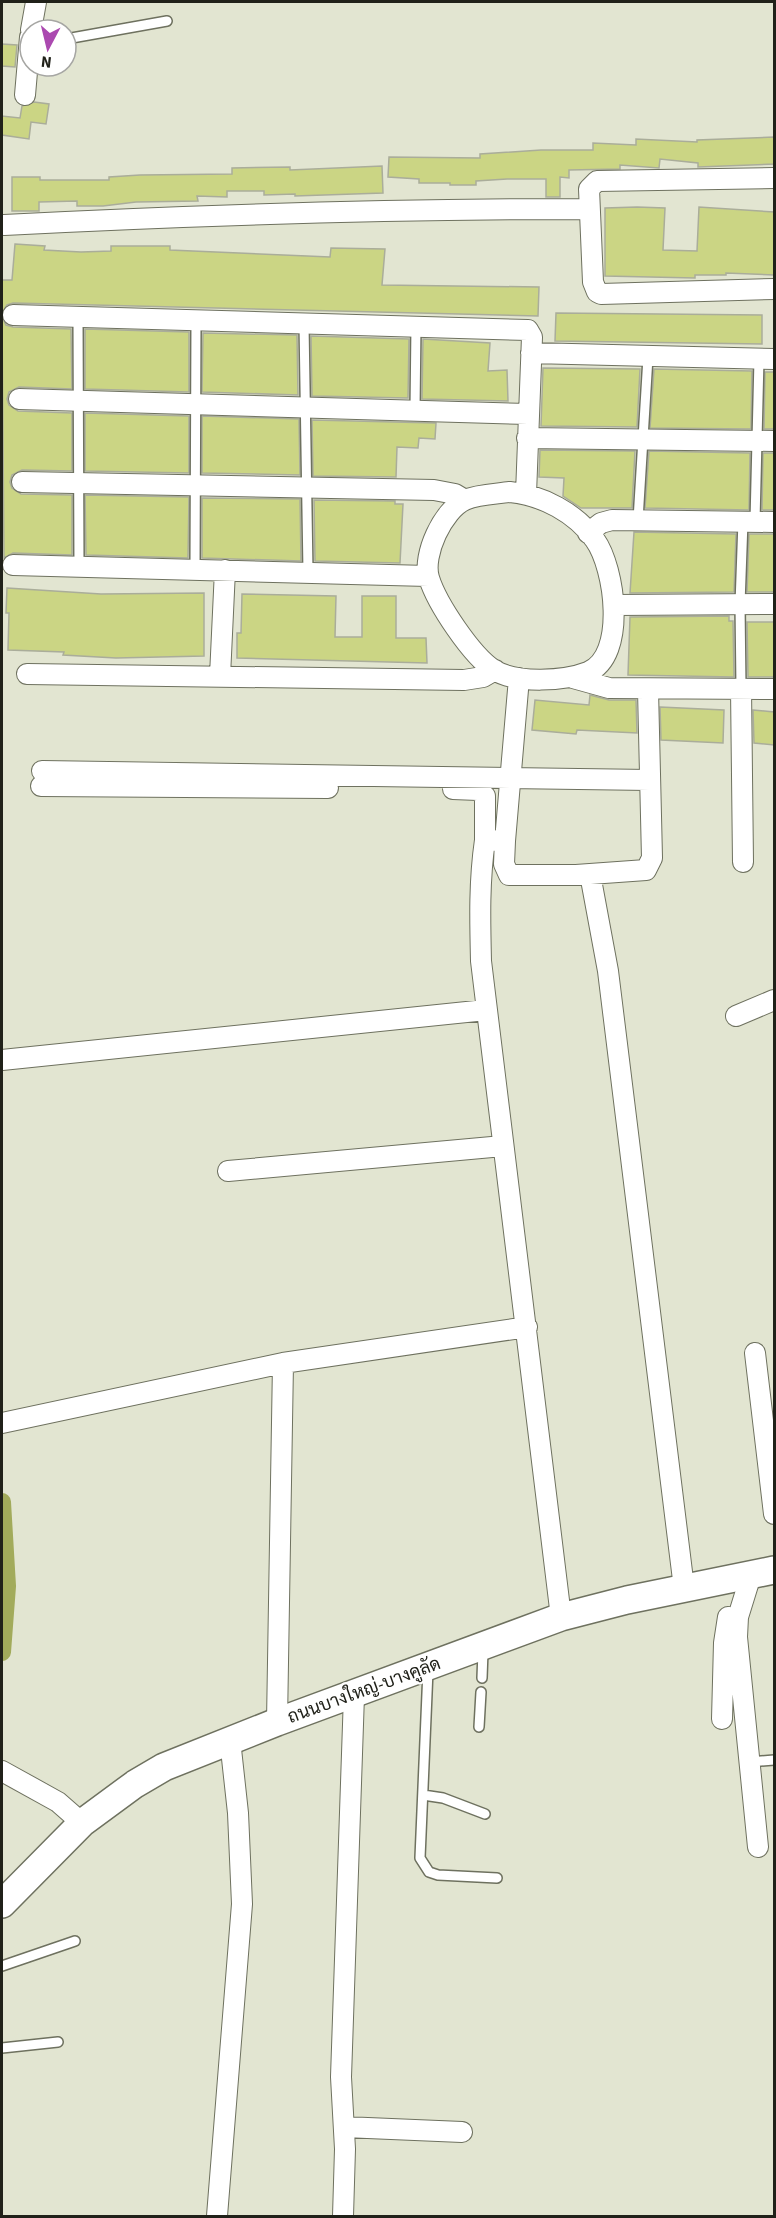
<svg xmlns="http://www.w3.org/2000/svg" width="776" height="2218" viewBox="0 0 776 2218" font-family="'Source Sans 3',Sarabun,sans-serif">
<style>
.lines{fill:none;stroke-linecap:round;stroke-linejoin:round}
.canal{stroke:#a2ab5b;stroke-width:18}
.building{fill:#cbd584;stroke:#aaad9a;stroke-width:1.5}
.lane-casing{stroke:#6e715f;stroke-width:12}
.street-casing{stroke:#6e715f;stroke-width:22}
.secondary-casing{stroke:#6e715f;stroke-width:30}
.lane{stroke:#fff;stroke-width:9}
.street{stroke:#fff;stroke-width:20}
.secondary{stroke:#fff;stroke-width:27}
.labels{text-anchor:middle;stroke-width:4.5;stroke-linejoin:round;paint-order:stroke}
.street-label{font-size:18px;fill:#202119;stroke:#fff}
</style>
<rect width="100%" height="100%" fill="#e2e5d1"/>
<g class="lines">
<!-- canal -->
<path class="canal" d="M2 1502 7 1586 2 1652"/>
</g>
<!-- building -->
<path class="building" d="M2 44 17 45 15 67 2 66Z
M34 102 49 104 46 124 31 122 29 139 2 135V116L20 118 22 106Z
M774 137V164L698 167V163L660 159 659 168 620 165V169L569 170V178L560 177V197H546V179H507L476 181V185H450V183H419V179L388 177 389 157 480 158V154L541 150H593V143L636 145V139L697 142V140Z
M382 166 383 193 295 196V194L264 195V191H227V197L197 196 198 201 136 202 103 206H77V201L39 202V211H12V177H40V180H109V177L140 175 232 174V168L290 167V170Z
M637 207 665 208 663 250 697 251 699 207 774 212V275L726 273V275H695V278L605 276V208Z
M15 244 45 246 44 250 81 252 111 251V246H170V250L330 257 331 248 385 249 382 285 539 287 538 316 13 303 7 305 2 313V280H12Z
M556 313 762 315V344L555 341Z
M2 317 6 325 13 327 71 329 72 389 19 387 9 392 7 399 9 405 18 411 72 413V471L22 470 12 475 10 482 12 488 21 494 72 495V555L13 553 4 558Z
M85 329 189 332V392L85 389Z
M203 333 297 335 298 395 202 392Z
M311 336 409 339 408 398 312 396Z
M423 339 490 343 488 371 507 370 508 401 422 399Z
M543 368 640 369 637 427 541 426Z
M654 369 752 371 751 429 650 428Z
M765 372H774V429H764Z
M85 413 189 416V473L85 471Z
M202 416 299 419 300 475 202 473Z
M312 420 436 423 435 439 419 438 418 448 397 447 396 477 313 476Z
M540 450 635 451 632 508H581L563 496 564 478 539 477Z
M649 451 750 453 749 510 645 508Z
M763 453H774V510H762Z
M85 495 189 497 188 558 86 555Z
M202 498 300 499 301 561 202 558Z
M314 500 395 501V504H403L400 563 315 561Z
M634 532 736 534 734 592 630 593Z
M749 534H774V592H747Z
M7 588 101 594 204 593V656L116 658 63 655 64 652 8 650 9 613H6Z
M242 594 336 596 335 637H362V596H396V638H426L427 663 237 658V633H241Z
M729 616V621H733L734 677 628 675 630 617Z
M747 622H774V677H748Z
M590 695 609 700H636L637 733 577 730 576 734 532 730 535 700 589 705Z
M660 707 724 710 723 743 661 740Z
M753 710 774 712V745L754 743Z"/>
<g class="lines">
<defs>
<path id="lane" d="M66 39 167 21
M78 317 79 566
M304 324 308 572
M415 410 416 325
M638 520 648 357
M755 521 759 359
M195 569 196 321
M741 688 740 604 743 521
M428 1670 420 1858 429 1872 438 1875 497 1878
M482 1678 483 1651
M479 1727 481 1692
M749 1762 774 1760
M423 1795 443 1798 485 1814
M2 1966 75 1941
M2 2048 58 2042"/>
<path id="street" d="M31 30 36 2
M25 95 30 37
M774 178 597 181 589 189 593 282 597 292 601 294 774 289
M4 225C199 215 393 209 588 209
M13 315 528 330 532 337 526 494
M531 353 774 359
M19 399 528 414
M527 438 774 441
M22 482 434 490 455 494 465 500
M510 492C542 495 576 513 595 540 615 568 627 656 588 672 565 681 517 684 494 670 472 656 437 604 429 578 422 555 443 510 465 500 478 494 496 494 510 492Z
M588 533 601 523 612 520 774 522
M13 565 428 576
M615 605 774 604
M27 674 464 680 483 677 495 670
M220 676 225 570
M519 678 505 841 485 840C479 881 480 920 481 961L561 1617
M573 678 609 688 774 689
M741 688 743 862
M42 771 649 780
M41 786 328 788
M453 789 478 790 485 796V840
M505 841 504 864 509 875H576L646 870 652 858 648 690
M590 874 608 971 684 1588
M736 1016 774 1000
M2 1060 486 1010
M228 1171 503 1146
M755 1353 774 1514
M2 1423 283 1363 527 1327
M751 1575 738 1617 737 1637 758 1847
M722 1719 724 1643 728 1617
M277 1722 283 1363
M2 1771 58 1802 82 1823
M344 2127 462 2132
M217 2216 242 1904 238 1813 230 1740
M343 2216 345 2149 341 2077 354 1695"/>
<path id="secondary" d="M2 1904 82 1823 135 1784 164 1767 277 1722 561 1617 627 1600 774 1570"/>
</defs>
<!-- lane casing -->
<use href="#lane" class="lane-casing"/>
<!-- street casing -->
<use href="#street" class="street-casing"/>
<!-- secondary casing -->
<use href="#secondary" class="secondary-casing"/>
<!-- lane -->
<use href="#lane" class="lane"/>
<!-- street -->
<use href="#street" class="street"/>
<!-- secondary -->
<use href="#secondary" class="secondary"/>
</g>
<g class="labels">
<!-- street labels -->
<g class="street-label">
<text transform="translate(364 1690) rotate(-20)" y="6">ถนนบางใหญ่-บางคูลัด</text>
</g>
</g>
<!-- border -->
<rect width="776" height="2218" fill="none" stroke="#202119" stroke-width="6"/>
<!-- north arrow -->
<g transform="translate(48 48) rotate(187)"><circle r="28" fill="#ffffff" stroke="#a6a6a3" stroke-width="1.5"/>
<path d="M0-4.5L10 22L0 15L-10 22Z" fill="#ab49b0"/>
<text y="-9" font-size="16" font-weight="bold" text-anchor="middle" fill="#202119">N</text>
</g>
</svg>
